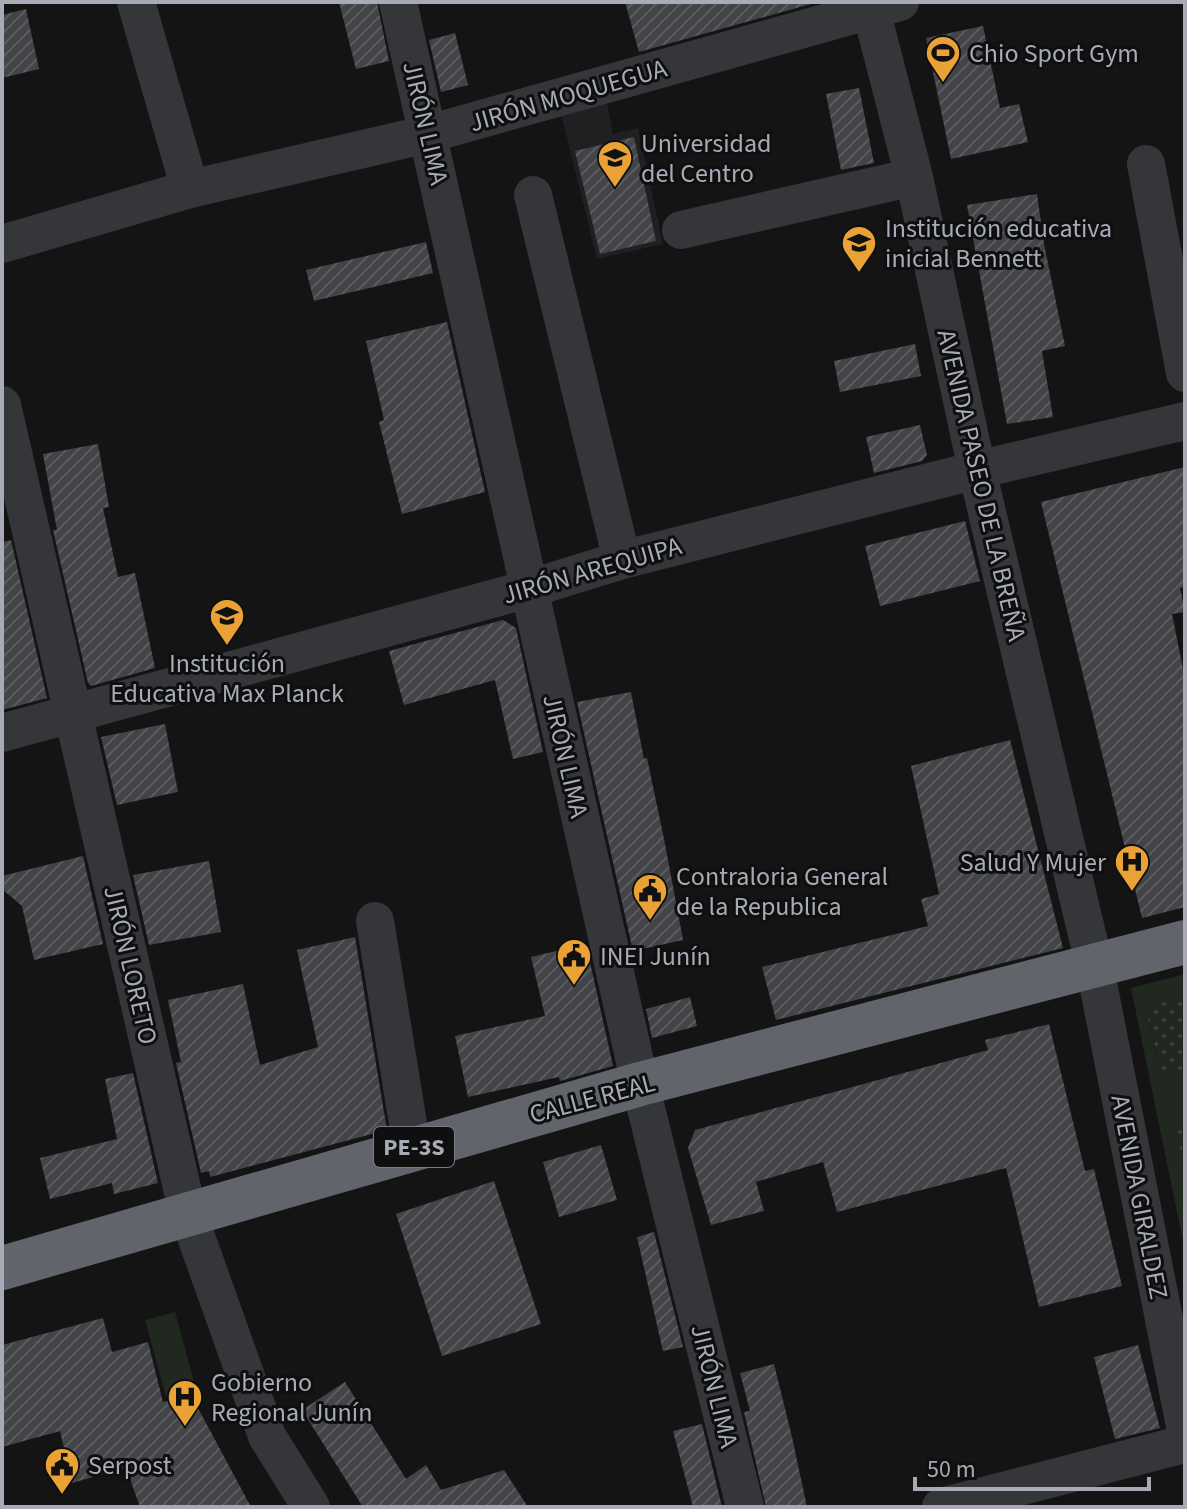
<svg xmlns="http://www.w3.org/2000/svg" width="1187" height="1509" viewBox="0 0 1187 1509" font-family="'Source Sans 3',sans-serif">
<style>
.built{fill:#202022}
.grass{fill:url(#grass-dots)}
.park{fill:#202820}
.building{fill:url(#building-hatch)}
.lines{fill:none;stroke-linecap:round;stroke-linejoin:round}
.minor{stroke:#35363a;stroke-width:38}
.highway{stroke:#61646b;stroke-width:44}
.labels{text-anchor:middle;stroke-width:6;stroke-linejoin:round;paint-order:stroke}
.shield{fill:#0f0f10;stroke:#797c84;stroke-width:2}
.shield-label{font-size:24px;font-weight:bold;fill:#a6abb5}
.poi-label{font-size:26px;fill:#a6abb5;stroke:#0f0f10;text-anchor:start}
.street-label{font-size:26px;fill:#a6abb5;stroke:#0f0f10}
</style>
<defs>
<pattern id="grass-dots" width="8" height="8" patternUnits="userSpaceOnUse" patternTransform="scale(2)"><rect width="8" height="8" fill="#202820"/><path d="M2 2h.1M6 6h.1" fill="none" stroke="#3d443e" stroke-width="1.8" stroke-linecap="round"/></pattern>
<pattern id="building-hatch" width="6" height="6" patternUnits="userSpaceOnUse" patternTransform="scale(2)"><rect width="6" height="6" fill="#434448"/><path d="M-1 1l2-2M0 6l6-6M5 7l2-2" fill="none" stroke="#5b5c60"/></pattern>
</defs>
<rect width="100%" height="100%" fill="#141415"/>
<!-- built -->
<path class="built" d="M606 98 613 134 638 128 663 244 597 259 560 110Z"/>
<!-- grass -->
<path class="grass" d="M1185 997V1072L1162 1077 1145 1006Z
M1185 1124V1172L1175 1127Z"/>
<!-- park -->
<path class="park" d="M1185 974V997L1145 1007 1162 1077 1185 1072V1124L1175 1127 1185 1172V1251L1131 988Z
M175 1312 196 1389 166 1397 145 1320Z"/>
<!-- building -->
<path class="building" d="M339 2H377L389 61 356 69Z
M625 2H818L639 52Z
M26 9 39 69 2 78V15Z
M983 26 1000 108 1019 104 1028 142 951 159 926 38Z
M455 33 468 85 441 92 429 40Z
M859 88 874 163 841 170 826 94Z
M634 137 656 241 600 254 575 151Z
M1037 194 1044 244 1065 346 1042 351 1053 417 1007 424 967 205Z
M426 242 433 273 314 301 306 270Z
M447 322 485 492 402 514 379 422 384 420 366 341Z
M915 344 921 376 840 392 834 361Z
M920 425 927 455 922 461 874 473 866 437Z
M98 444 109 507 103 508 118 577 135 573 155 668 91 686 88 683 53 530H57L43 454Z
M1185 467V587L1180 588 1185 612 1172 614 1185 679V907L1142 918 1041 502Z
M965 521 980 581 880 606 865 546Z
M11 540 47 698 2 710V542Z
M503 620 516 628 543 752 513 759 495 680 404 705 389 651Z
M631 692 644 759 647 758 664 839 683 940 633 951 577 702Z
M165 724 178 792 117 805 101 737Z
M1010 740 1063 948 776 1020 762 967 928 926 921 899 939 894 911 766Z
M83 856 103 944 34 960 22 906 2 889V876Z
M209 861 221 932 149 945 133 875Z
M355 937 387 1130 210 1177 209 1171 201 1173 176 1063 181 1062 168 1000 243 984 260 1065 318 1047 297 950Z
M586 944 613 1066 560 1081 559 1077 468 1097 455 1036 545 1016 531 957Z
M690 997 697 1026 652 1038 646 1009Z
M1049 1024 1085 1171 1094 1169 1122 1286 1039 1307 1006 1168 837 1212 823 1162 756 1182 764 1211 711 1225 688 1148 695 1130 988 1050 985 1040Z
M133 1073 158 1183 114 1194 112 1183 50 1199 40 1158 117 1139 105 1079Z
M601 1145 617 1200 559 1217 543 1162Z
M494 1181 541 1324 442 1356 396 1214Z
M654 1232 683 1347 663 1351 637 1237Z
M103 1318 112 1352 148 1342 163 1402 191 1395 251 1507H140L126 1468 72 1483 60 1431 2 1447V1345Z
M1138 1345 1160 1428 1115 1439 1094 1357Z
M774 1364 792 1437 807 1507H766L744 1412 750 1411 740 1373Z
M345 1382 406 1479 426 1465 441 1490 504 1470 528 1507H363L302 1410Z
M702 1424 722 1507H693L673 1431Z"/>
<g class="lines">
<!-- minor -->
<path class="minor" d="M136 2 190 189
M398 2 640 1084 745 1507
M869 2 914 177 977 470 1095 968 1185 1426
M1146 164 1185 373
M533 195 622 560
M681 230 914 177
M2 244 190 189 428 134 900 2
M2 405 188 1214 267 1436 311 1507
M2 733 528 589 622 560 977 470 1185 421
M375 921 412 1148
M941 1507 1185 1444"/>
<!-- highway -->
<path class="highway" d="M2 1268 640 1084 1185 942"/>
</g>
<!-- icons -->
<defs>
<symbol id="stadium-pin" viewBox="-11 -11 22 30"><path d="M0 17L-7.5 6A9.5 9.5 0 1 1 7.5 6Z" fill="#eaa236" stroke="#0f0f10"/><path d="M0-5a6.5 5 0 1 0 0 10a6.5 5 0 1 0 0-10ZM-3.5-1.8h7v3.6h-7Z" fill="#111"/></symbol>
<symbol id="university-pin" viewBox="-11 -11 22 30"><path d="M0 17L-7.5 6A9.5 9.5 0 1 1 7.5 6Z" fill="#eaa236" stroke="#0f0f10"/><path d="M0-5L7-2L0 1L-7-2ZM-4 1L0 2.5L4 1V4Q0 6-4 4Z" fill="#111"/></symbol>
<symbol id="school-pin" viewBox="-11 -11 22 30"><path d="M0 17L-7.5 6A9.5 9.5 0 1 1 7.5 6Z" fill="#eaa236" stroke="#0f0f10"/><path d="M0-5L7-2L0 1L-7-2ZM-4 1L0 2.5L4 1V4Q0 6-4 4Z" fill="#111"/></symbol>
<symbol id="hospital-pin" viewBox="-11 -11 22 30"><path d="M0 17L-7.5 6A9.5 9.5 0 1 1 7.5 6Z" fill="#eaa236" stroke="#0f0f10"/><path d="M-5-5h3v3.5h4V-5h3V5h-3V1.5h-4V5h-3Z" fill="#111"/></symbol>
<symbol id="civic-pin" viewBox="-11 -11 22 30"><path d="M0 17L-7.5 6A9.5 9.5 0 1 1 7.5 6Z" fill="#eaa236" stroke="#0f0f10"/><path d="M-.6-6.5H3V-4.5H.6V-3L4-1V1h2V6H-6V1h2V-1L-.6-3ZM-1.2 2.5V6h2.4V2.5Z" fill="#111"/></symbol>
</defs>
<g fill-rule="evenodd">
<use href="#stadium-pin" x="923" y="33" width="40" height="54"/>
<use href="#university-pin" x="595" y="138" width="40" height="54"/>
<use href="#school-pin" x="839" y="223" width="40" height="54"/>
<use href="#school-pin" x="207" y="596" width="40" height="54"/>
<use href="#hospital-pin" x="1112" y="842" width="40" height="54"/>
<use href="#civic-pin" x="630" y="871" width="40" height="54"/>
<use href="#civic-pin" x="554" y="936" width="40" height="54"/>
<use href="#hospital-pin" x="165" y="1377" width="40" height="54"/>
<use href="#civic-pin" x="42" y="1445" width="40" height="54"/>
</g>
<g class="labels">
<!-- shield labels -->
<rect class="shield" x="374" y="1127" width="80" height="40" rx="6"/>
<g class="shield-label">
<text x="414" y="1155">PE-3S</text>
</g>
<!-- poi labels -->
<g class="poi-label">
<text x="969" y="62">Chio Sport Gym</text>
<text x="641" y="152">Universidad<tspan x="641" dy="30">del Centro</tspan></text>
<text x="885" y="237">Institución educativa<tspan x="885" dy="30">inicial Bennett</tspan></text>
<text x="227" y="672" text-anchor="middle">Institución<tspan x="227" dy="30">Educativa Max Planck</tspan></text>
<text x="1106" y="871" text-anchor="end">Salud Y Mujer</text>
<text x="676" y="885">Contraloria General<tspan x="676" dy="30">de la Republica</tspan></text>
<text x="600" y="965">INEI Junín</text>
<text x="211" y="1391">Gobierno<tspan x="211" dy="30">Regional Junín</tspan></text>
<text x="88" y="1474">Serpost</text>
</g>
<!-- street labels -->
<g class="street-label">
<text transform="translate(568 95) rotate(-16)" y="9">JIRÓN MOQUEGUA</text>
<text transform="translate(426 123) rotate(77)" y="9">JIRÓN LIMA</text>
<text transform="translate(982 485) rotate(77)" y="9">AVENIDA PASEO DE LA BREÑA</text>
<text transform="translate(592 570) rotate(-16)" y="9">JIRÓN AREQUIPA</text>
<text transform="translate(566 756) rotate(77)" y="9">JIRÓN LIMA</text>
<text transform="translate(131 965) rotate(77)" y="9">JIRÓN LORETO</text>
<text transform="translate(592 1098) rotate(-15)" y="9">CALLE REAL</text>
<text transform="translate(1140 1197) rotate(79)" y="9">AVENIDA GIRALDEZ</text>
<text transform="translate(715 1386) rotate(76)" y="9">JIRÓN LIMA</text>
</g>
</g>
<!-- border -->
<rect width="1187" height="1509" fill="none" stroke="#a6abb5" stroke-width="8"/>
<!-- scale -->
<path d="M915 1477v12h234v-12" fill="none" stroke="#a6abb5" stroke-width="4"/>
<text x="927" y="1477" font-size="24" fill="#a6abb5" stroke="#0f0f10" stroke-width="6" paint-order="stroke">50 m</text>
</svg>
